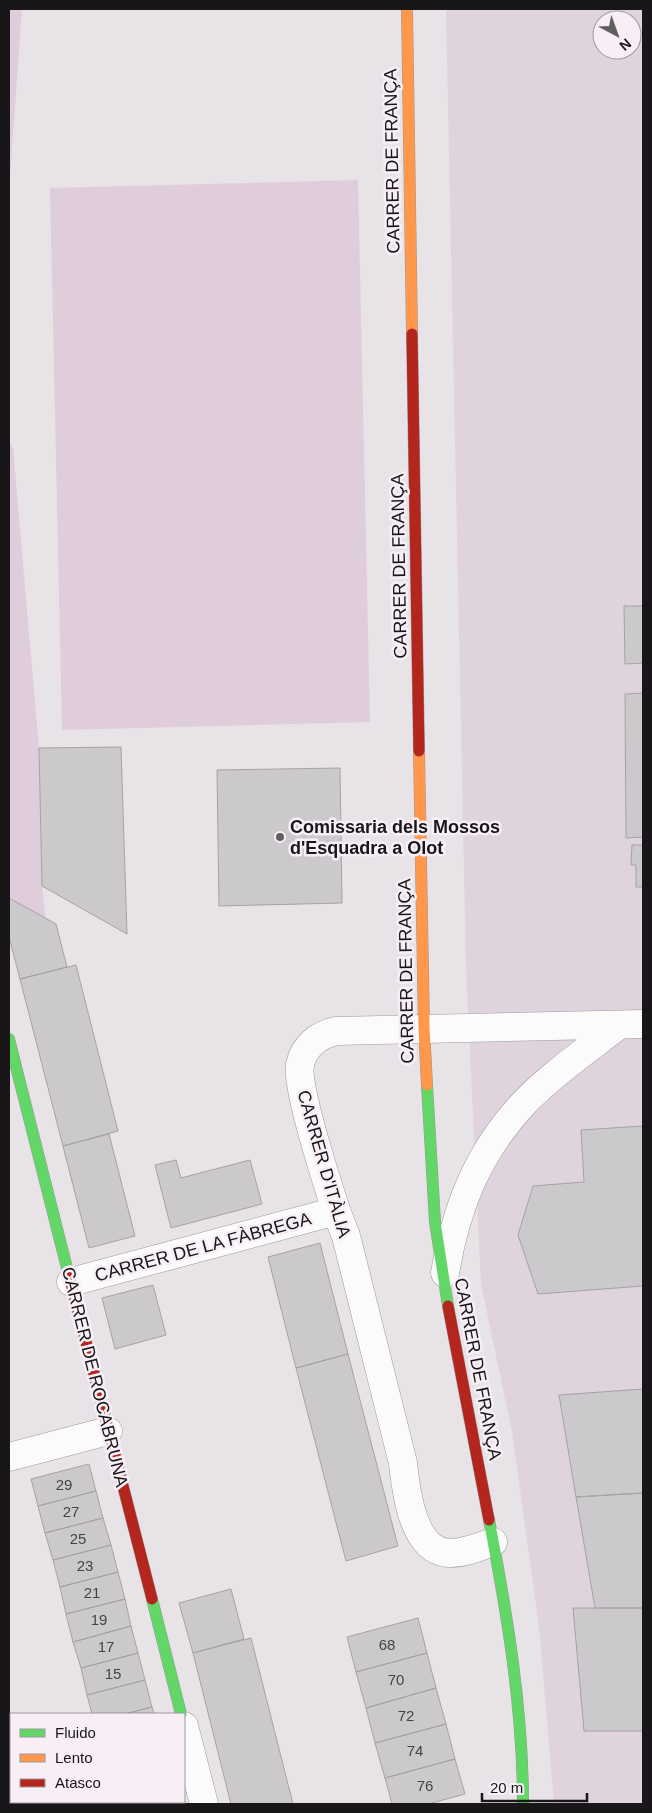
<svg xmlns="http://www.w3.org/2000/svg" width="652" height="1813" viewBox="0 0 652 1813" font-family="Arial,sans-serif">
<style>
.built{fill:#dfd4dd;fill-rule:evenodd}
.green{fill:#e0cddc}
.building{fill:#ccc9cc;stroke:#a5a2a5}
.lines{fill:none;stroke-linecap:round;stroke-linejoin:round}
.street-casing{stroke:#9d999c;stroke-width:29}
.fast-casing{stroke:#9d999c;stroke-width:12}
.slow-casing{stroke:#9d999c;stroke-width:12}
.jam-casing{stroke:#9d999c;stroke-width:12}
.street{stroke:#fcfbfb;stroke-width:28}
.fast{stroke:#63d668;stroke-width:11}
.slow{stroke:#ff974d;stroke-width:11}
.jam{stroke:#b3261e;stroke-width:11}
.poi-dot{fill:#615e60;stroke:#f7eff5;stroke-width:2}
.labels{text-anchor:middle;stroke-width:5;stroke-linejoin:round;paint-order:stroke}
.number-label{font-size:15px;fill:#454345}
.street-label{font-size:18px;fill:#181618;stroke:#f7eff5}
.poi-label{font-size:18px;font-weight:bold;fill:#181618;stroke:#f7eff5;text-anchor:start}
</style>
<rect width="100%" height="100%" fill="#e8e3e7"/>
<!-- built -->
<path class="built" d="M446 9H643V1804H554L539 1627 512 1432 481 1284 466 968ZM602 20H632V50H602Z"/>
<!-- green -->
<path class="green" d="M9 9H22L9 191Z
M358 180 370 722 62 730 50 188Z
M9 442 13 448 39 748 42 886 46 919 9 898Z"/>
<!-- building -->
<path class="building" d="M624 606H643V663L625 664Z
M643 693V837L626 838 625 694Z
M121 747 127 934 42 886 39 748Z
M340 768 342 903 219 906 217 770Z
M632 845H643V887H636V865H631Z
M9 898 56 924 67 967 20 979 9 937Z
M76 965 118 1131 63 1146 20 979Z
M643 1126V1286L538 1294 518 1235 533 1186 584 1182 581 1130Z
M109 1134 135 1236 89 1248 63 1146Z
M176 1160 181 1178 250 1160 262 1204 171 1228 155 1165Z
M320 1243 348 1354 296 1368 268 1257Z
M153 1285 166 1335 115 1349 102 1298Z
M348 1354 398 1546 346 1561 296 1368Z
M643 1389V1493L576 1497 559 1395Z
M89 1464 96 1491 38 1506 31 1479Z
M96 1491 103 1518 45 1533 38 1506Z
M643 1493V1608H595L576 1497Z
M103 1518 111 1545 53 1560 45 1533Z
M111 1545 118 1572 60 1587 53 1560Z
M118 1572 125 1599 66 1614 60 1587Z
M231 1589 244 1639 193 1653 179 1603Z
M125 1599 131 1626 73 1642 66 1614Z
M573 1608H643V1731H584Z
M418 1618 427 1653 356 1672 347 1637Z
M131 1626 138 1653 81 1668 73 1642Z
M251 1638 293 1804H231L193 1653Z
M138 1653 145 1680 87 1695 81 1668Z
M427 1653 436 1688 366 1708 356 1672Z
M145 1680 152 1707 125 1714H92L87 1695Z
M436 1688 446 1724 375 1743 366 1708Z
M152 1707 154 1714H125Z
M9 1722 11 1732V1802H29V1804H9Z
M446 1724 455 1759 385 1778 375 1743Z
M455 1759 465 1794 428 1804H392L385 1778Z
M121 1802H177V1804H116Z"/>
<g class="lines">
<defs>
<path id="street" d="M445 1273C456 1207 478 1152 524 1103 552 1074 587 1050 619 1025
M71 1282 336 1211
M9 1457 108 1431
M493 1542C479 1547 463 1554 448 1553 412 1550 406 1490 403 1463L346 1236C335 1210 295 1087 300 1065 304 1046 318 1035 336 1031L643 1024
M184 1726 204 1804"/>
<path id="fast" d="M9 1039 69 1276
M427 1085 435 1222 448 1306
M489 1520C507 1613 523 1709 523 1804
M152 1599 181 1714"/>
<path id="slow" d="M407 9 412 334
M419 751 424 1028 427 1085"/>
<path id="jam" d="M412 334 419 751
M69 1276 152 1599
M448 1306 489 1520"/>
</defs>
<!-- street casing -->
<use href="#street" class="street-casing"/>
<!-- fast casing -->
<use href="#fast" class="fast-casing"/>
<!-- slow casing -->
<use href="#slow" class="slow-casing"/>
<!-- jam casing -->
<use href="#jam" class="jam-casing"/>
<!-- street -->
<use href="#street" class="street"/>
<!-- fast -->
<use href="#fast" class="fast"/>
<!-- slow -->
<use href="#slow" class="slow"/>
<!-- jam -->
<use href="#jam" class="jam"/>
</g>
<!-- markers -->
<circle class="poi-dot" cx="280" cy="837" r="5"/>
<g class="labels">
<!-- number labels -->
<g class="number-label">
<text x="64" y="1490">29</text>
<text x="71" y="1517">27</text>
<text x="78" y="1544">25</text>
<text x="85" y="1571">23</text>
<text x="92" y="1598">21</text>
<text x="99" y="1625">19</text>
<text x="387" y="1650">68</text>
<text x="106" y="1652">17</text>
<text x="113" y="1679">15</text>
<text x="396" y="1685">70</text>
<text x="406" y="1721">72</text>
<text x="415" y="1756">74</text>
<text x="425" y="1791">76</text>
</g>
<!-- street labels -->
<g class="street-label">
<text transform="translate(392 161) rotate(-91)" y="6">CARRER DE FRANÇA</text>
<text transform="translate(399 566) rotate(-91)" y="6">CARRER DE FRANÇA</text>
<text transform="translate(406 971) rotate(-91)" y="6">CARRER DE FRANÇA</text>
<text transform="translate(324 1164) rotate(74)" y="6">CARRER D'ITÀLIA</text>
<text transform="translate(203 1247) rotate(-15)" y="6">CARRER DE LA FÀBREGA</text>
<text transform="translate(478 1369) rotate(79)" y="6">CARRER DE FRANÇA</text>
<text transform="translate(95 1377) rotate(76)" y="6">CARRER DE ROCABRUNA</text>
</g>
<!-- poi labels -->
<g class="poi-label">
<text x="290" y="833">Comissaria dels Mossos<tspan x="290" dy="21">d'Esquadra a Olot</tspan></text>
</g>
</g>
<!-- border -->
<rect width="652" height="1813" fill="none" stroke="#181618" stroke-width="20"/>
<!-- legend -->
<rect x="10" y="1713" width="175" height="90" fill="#f7eff5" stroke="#9e989d"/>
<rect x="20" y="1729" width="25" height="8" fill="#63d668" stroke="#9e989d"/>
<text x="55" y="1738" font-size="15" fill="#181618">Fluido</text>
<rect x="20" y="1754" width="25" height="8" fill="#ff974d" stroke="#9e989d"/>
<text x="55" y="1763" font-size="15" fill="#181618">Lento</text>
<rect x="20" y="1779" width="25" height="8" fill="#b3261e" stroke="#9e989d"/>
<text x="55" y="1788" font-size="15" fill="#181618">Atasco</text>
<!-- north arrow -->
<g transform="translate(617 35) rotate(139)"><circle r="24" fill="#f7eff5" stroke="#9e989d"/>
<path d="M0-4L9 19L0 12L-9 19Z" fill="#615e60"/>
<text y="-8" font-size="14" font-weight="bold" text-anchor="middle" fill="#181618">N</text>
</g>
<!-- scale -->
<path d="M482 1793v8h105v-8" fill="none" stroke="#181618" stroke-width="2.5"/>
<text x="490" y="1793" font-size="15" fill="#181618" stroke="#f7eff5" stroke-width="4" paint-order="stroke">20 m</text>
</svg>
